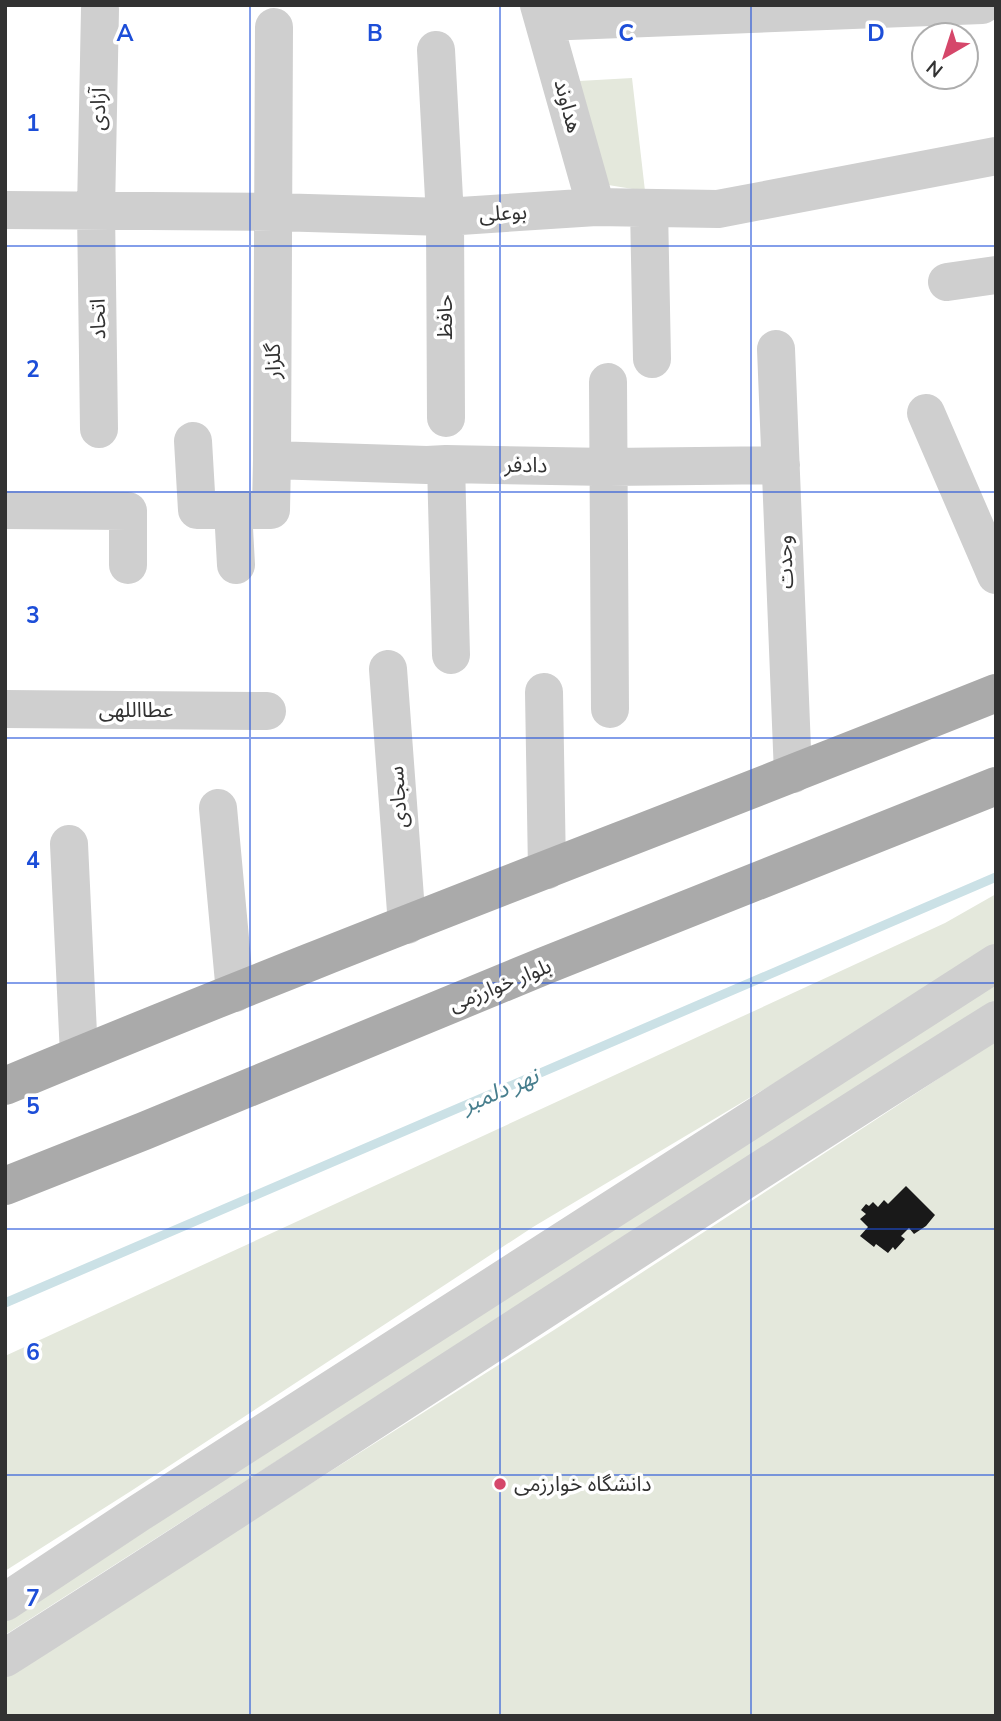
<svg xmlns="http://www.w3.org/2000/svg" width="1001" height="1721" viewBox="0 0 1001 1721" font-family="'Nunito Sans','Noto Sans Arabic',sans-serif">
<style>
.green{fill:#e4e8dc}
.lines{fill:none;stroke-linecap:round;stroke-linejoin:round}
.stream{stroke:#cbe1e6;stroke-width:9}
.building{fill:#191919}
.minor{stroke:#cfcfcf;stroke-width:38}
.major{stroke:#aaa;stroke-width:38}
.grid{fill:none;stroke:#1d4ed8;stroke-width:2;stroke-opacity:0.55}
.poi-dot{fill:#d5476a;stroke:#fff;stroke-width:2.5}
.labels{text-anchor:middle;stroke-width:7;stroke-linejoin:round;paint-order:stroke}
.street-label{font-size:21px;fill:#323232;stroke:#fff}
.poi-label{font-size:21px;fill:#323232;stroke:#fff;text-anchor:start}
.water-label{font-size:23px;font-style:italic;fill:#477e8d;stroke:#fff}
.grid-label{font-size:23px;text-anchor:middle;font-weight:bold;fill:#1d4ed8;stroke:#fff;stroke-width:7;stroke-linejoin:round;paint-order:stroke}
</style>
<rect width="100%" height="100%" fill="#fff"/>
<!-- green -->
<path class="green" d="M632 78 645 191 596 183 579 81Z
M996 894V951L533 1227 131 1491 5 1571V1356L945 923Z
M996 979V1004L848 1095 5 1635V1618Z
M996 1041V1716H5V1677L554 1330Z"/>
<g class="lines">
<!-- stream -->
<path class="stream" d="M5 1303 996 877"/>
</g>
<!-- building -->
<path class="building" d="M906 1186 935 1215 926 1226 914 1234 909 1228 901 1236 905 1239 895 1250 893 1247 888 1253 876 1244 874 1247 860 1236 868 1227 860 1219 866 1214 861 1210 866 1204 869 1206 873 1202 878 1207 884 1200 888 1204Z"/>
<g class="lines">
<!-- minor -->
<path class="minor" d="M539 5 596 207
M544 22 982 5
M436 50 445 217 446 418
M649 208 652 359
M5 210 274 212 445 217 596 207 718 209 996 156
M947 282 996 275
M776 349 793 774
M608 382 610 709
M926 413 996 575
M99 429 96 210 100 9
M193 441 197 510H271L272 460 274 27
M272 460 427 465 446 464 609 467 781 465
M446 464 451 655
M5 510 128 511V565
M233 510 236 565
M388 669 407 925
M544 692 547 870
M5 709 267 711
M218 808 235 993
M69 844 79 1055
M5 1602 139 1513 996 963
M5 1658C337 1447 663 1229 996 1020"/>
<!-- major -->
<path class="major" d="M5 1086C333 949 666 825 996 693
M5 1186 144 1131 544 966 996 786"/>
</g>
<!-- grid -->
<path class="grid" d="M250 5V1716M500 5V1716M751 5V1716M5 246H996M5 492H996M5 738H996M5 983H996M5 1229H996M5 1475H996"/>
<!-- markers -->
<circle class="poi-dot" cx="500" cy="1484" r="7"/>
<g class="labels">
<!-- street labels -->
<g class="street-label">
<text transform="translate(568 106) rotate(75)" y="7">هداوند</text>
<text transform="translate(98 109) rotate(-89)" y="7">آزادی</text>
<text transform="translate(503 213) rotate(-3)" y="7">بوعلی</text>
<text transform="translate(445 317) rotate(-90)" y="7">حافظ</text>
<text transform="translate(98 319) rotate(-91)" y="7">اتحاد</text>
<text transform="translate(273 361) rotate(-90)" y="7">گلزار</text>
<text transform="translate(526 465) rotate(1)" y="7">دادفر</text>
<text transform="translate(785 562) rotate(-92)" y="7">وحدت</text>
<text x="136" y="717">عطااللهی</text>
<text transform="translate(398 797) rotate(-94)" y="7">سجادی</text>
<text transform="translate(500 985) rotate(-22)" y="7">بلوار خوارزمی</text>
</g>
<!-- poi labels -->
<g class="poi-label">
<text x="514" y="1491">دانشگاه خوارزمی</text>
</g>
<!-- water labels -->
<g class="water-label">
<text transform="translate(500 1090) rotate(-23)" y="8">نهر دلمبر</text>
</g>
</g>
<g class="grid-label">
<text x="125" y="41">A</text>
<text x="375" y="41">B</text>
<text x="626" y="41">C</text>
<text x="876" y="41">D</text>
<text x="33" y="131">1</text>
<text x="33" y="377">2</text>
<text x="33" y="623">3</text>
<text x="33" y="868">4</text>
<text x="33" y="1114">5</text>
<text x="33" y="1360">6</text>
<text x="33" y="1606">7</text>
</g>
<!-- border -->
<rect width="1001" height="1721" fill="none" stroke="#323232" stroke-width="14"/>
<!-- north arrow -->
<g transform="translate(945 56) rotate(219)"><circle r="33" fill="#ffffff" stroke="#adadad" stroke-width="2"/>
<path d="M0-5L12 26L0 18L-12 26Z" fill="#d5476a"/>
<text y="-10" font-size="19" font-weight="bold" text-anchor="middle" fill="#323232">N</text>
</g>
</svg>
